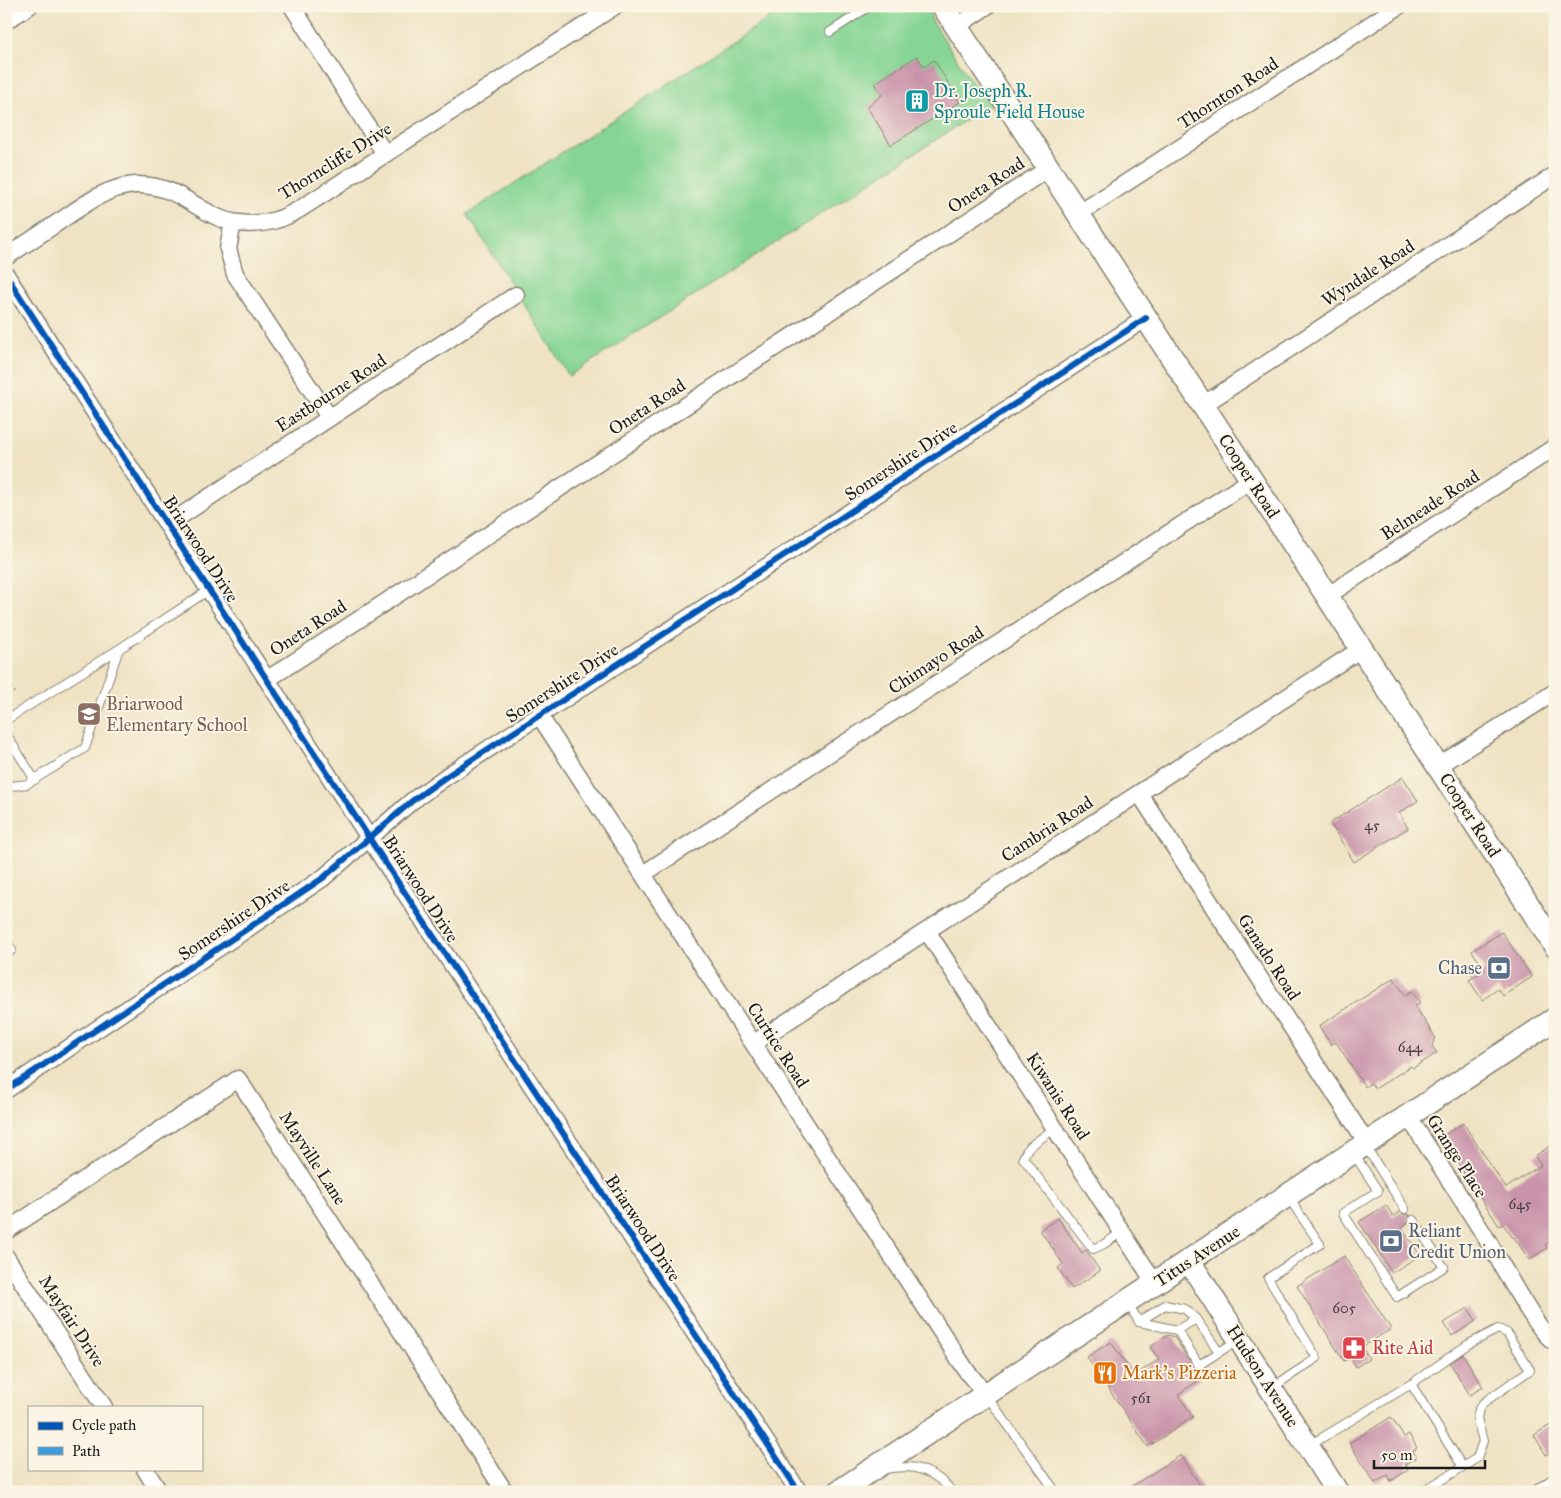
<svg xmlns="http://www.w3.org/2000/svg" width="1561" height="1498" viewBox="0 0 1561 1498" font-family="'IM FELL Great Primer',serif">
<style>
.green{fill:#86d594;stroke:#517858}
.building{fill:#c994aa}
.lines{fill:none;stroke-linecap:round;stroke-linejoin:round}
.lane-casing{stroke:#868070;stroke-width:10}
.street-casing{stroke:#868070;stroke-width:19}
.secondary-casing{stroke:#868070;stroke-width:25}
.path{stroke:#868070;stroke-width:2.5;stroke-dasharray:1 4;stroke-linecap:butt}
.lane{stroke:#fff;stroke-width:8}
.street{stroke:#fff;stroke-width:16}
.secondary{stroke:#fff;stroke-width:22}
.quiet{stroke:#3c9bdf;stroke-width:5;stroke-dasharray:10 5;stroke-linecap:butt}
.cycleway-casing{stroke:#fcf5e5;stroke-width:9}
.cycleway{stroke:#0057b8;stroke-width:6}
.labels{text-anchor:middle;stroke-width:4;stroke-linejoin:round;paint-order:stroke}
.number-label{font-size:15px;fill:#473a40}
.culture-label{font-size:18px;fill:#0d838f;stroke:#fcf5e5;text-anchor:start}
.street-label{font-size:18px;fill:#1c1c1c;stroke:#fcf5e5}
.education-label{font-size:18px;fill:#785e54;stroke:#fcf5e5;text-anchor:start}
.service-label{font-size:18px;fill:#4e5e75;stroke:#fcf5e5;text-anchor:end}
.health-label{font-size:18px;fill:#be3a42;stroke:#fcf5e5;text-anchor:start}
.food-label{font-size:18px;fill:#c56008;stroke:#fcf5e5;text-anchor:start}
</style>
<rect width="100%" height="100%" fill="#fcf5e5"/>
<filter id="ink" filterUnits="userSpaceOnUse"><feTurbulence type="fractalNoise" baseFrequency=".02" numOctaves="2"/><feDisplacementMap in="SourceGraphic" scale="10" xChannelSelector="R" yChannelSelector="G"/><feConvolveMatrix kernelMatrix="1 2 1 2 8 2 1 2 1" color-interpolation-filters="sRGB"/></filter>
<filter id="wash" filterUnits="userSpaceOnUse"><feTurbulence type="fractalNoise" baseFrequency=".0096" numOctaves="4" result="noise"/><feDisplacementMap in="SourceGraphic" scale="20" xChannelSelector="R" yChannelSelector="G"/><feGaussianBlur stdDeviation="1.12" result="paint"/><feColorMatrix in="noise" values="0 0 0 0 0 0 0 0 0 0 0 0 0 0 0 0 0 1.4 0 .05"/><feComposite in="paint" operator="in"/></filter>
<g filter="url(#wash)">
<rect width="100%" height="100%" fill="#efe3c4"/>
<!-- green -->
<path class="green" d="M788 6H927L932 20 972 83 993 103 569 376 467 214Z"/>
<g id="blocks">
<!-- building -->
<path class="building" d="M917 56 924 67 934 60 960 102 891 145 867 107 882 95 875 83Z
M1403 777 1418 801 1399 813 1408 828 1354 862 1330 823Z
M1502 932 1532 977 1503 996 1498 989 1482 1000 1469 980 1485 970 1472 951Z
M1394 978 1405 995 1412 991 1420 1003 1415 1006 1435 1037 1432 1046 1437 1053 1413 1068 1411 1066 1375 1089 1371 1083 1365 1087 1336 1042 1331 1045 1319 1026Z
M1463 1123 1506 1188 1541 1165 1535 1156 1550 1146 1555 1153V1239L1545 1245 1547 1248 1529 1260 1514 1237 1513 1238 1503 1224 1499 1226 1441 1137Z
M1386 1205 1393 1216 1400 1212 1405 1215 1408 1213 1410 1215 1407 1220 1408 1223 1402 1228 1420 1255 1392 1273 1359 1222Z
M1058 1218 1082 1253 1086 1250 1100 1271 1072 1289 1058 1268 1063 1264 1040 1230Z
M1344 1256 1391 1329 1362 1347 1369 1359 1356 1367 1350 1357 1344 1361 1297 1286Z
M1468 1308 1476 1321 1452 1336 1444 1323Z
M1168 1335 1174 1337 1201 1379 1178 1394 1193 1417 1148 1447 1087 1357 1111 1342 1134 1376 1159 1359 1150 1347Z
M1463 1354 1483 1387 1470 1395 1450 1363Z
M1391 1417 1404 1437 1409 1434 1417 1448 1413 1451 1417 1457 1405 1464 1408 1470 1391 1481 1388 1475 1375 1483 1349 1443Z
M1555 1422V1449L1546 1455 1534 1435Z
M1181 1455 1204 1492H1123Z"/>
</g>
</g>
<g filter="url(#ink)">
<use href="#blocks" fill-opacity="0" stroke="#868070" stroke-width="1"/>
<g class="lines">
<defs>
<path id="lane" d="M830 32 870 6
M6 720 119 649 209 590
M6 734 35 780
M6 784 12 786 27 784 85 748 119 649
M6 941 12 950 6 953
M1055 1128 1028 1148 1023 1158 1093 1249 1104 1244 1122 1232
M1366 1147 1405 1209
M1354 1154 1378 1191 1343 1213 1397 1297 1444 1267 1413 1220
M1127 1302 1139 1322 1177 1330 1199 1365 1238 1340
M1139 1322 1165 1305 1185 1309 1196 1319 1219 1352
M1177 1330 1196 1319
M1411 1384 1462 1466
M1273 1387 1317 1358 1268 1278 1320 1244 1288 1197
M987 1396 1056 1492
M1310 1445 1411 1384 1467 1345 1498 1329 1507 1333 1530 1370 1483 1403 1479 1409 1477 1419 1483 1441 1477 1458 1422 1492
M885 1469C892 1468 901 1467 908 1467 925 1468 943 1479 952 1492
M1533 1492 1555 1477"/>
<path id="street" d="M292 6 385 154
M6 21 29 6
M956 27 987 6
M1078 214 1399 6
M233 222 228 249 235 274 329 417
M6 257C24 245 42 233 60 221 84 205 106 187 135 185 169 184 186 201 213 215 231 225 256 226 276 220 284 218 293 213 300 209L615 6
M6 275 384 861 799 1492
M1203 405 1555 175
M167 525 516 295
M1327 596 1555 447
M268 679 1049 168
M539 715 968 1373 986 1394
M1438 766 1555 692
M1139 793 1367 1143
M643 874 1251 480
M927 931 1155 1283
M754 1043 1361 649
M6 1090 323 878 412 801 447 776 1146 318
M1408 1116C1434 1157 1461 1197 1486 1238 1499 1258 1537 1334 1555 1342
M6 1231 238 1079 505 1492
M6 1257 104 1407
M145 1469 159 1492"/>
<path id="secondary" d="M943 6 1555 946
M1189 1261 1337 1492
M838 1492 1555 1019"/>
</defs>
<!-- lane casing -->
<use href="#lane" class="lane-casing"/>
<!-- street casing -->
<use href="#street" class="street-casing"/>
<!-- secondary casing -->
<use href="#secondary" class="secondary-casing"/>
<!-- path -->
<path class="path" d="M6 679 16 694"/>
<!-- lane -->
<use href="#lane" class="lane"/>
<!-- street -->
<use href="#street" class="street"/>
<!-- secondary -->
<use href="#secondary" class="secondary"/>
<!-- quiet -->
<path class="quiet" d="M224 599 229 596"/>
<defs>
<path id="cycleway" d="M6 275 384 861 799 1492
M6 1090 323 878 412 801 447 776 1146 318"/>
</defs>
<!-- cycleway casing -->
<use href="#cycleway" class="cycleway-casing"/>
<!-- cycleway -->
<use href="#cycleway" class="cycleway"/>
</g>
</g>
<!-- icons -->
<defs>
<symbol id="building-square" viewBox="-11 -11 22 22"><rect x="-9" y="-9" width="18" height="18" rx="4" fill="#0f9aa8" stroke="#fcf5e5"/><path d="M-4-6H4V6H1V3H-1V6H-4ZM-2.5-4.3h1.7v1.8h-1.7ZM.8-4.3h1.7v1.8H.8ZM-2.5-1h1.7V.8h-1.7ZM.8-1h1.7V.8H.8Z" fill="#fff"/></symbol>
<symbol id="school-square" viewBox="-11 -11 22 22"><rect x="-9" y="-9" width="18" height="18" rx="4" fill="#8d6e63" stroke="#fcf5e5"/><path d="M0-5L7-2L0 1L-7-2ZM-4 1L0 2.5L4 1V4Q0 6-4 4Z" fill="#fff"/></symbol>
<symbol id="bank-square" viewBox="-11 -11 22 22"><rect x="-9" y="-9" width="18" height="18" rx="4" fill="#5c6f8a" stroke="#fcf5e5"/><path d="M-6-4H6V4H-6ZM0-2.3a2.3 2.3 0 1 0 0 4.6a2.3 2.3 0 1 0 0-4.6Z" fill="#fff"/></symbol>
<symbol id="pharmacy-square" viewBox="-11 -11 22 22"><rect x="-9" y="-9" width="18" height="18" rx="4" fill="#e0444e" stroke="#fcf5e5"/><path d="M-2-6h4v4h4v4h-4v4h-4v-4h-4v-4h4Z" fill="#fff"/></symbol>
<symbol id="restaurant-square" viewBox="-11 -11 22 22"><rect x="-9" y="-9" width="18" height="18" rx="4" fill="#e8710a" stroke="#fcf5e5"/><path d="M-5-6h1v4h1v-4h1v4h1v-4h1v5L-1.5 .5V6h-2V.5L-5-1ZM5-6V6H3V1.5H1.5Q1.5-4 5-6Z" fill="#fff"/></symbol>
</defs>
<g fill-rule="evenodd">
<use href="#building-square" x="903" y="87" width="28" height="28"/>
<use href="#school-square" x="75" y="700" width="28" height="28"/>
<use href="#bank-square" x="1485" y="954" width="28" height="28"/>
<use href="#bank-square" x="1377" y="1227" width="28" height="28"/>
<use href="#pharmacy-square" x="1340" y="1334" width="28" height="28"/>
<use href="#restaurant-square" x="1091" y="1359" width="28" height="28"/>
</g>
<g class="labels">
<!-- number labels -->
<g class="number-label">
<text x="1372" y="830">45</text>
<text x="1410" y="1052">644</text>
<text x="1520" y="1209">645</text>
<text x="1344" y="1313">605</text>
<text x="1141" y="1403">561</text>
</g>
<!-- culture labels -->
<g class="culture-label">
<text x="934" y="97">Dr. Joseph R.<tspan x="934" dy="21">Sproule Field House</tspan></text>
</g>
<!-- street labels -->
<g class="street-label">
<text transform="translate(1228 93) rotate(-33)" y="6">Thornton Road</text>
<text transform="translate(335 161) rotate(-32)" y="6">Thorncliffe Drive</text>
<text transform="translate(986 185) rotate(-33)" y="6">Oneta Road</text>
<text transform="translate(1368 273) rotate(-33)" y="6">Wyndale Road</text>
<text transform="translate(331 393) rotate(-33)" y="6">Eastbourne Road</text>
<text transform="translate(647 407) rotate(-33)" y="6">Oneta Road</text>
<text transform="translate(901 461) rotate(-33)" y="6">Somershire Drive</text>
<text transform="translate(1249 476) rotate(57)" y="6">Cooper Road</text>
<text transform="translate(1430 505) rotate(-33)" y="6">Belmeade Road</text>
<text transform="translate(201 549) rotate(57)" y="6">Briarwood Drive</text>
<text transform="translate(308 628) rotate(-33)" y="6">Oneta Road</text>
<text transform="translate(936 660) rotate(-33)" y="6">Chimayo Road</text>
<text transform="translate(562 683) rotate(-33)" y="6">Somershire Drive</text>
<text transform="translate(1470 815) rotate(57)" y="6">Cooper Road</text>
<text transform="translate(1047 829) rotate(-33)" y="6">Cambria Road</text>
<text transform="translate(421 889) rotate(57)" y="6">Briarwood Drive</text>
<text transform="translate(234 920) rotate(-34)" y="6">Somershire Drive</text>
<text transform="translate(1269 957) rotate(57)" y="6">Ganado Road</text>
<text transform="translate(778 1045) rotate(57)" y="6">Curtice Road</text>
<text transform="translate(1058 1096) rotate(57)" y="6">Kiwanis Road</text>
<text transform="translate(1457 1156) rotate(57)" y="6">Grange Place</text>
<text transform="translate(313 1158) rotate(57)" y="6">Mayville Lane</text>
<text transform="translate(643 1228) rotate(57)" y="6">Briarwood Drive</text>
<text transform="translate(1197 1256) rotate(-33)" y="6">Titus Avenue</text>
<text transform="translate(72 1321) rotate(57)" y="6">Mayfair Drive</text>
<text transform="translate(1263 1376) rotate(57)" y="6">Hudson Avenue</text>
</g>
<!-- education labels -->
<g class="education-label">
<text x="106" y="710">Briarwood<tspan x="106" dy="21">Elementary School</tspan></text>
</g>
<!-- service labels -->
<g class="service-label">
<text x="1482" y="974">Chase</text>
<text x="1408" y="1237" text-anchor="start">Reliant<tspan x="1408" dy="21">Credit Union</tspan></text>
</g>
<!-- health labels -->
<g class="health-label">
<text x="1372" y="1354">Rite Aid</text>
</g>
<!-- food labels -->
<g class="food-label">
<text x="1122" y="1379">Mark's Pizzeria</text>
</g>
</g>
<!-- margin -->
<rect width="1561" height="1498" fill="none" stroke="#fcf5e5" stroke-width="25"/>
<!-- legend -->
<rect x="28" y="1406" width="175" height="65" fill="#fcf5e5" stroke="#a29e95"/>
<rect x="38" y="1422" width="25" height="8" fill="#0057b8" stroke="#a29e95"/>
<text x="72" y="1430" font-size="15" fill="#1c1c1c">Cycle path</text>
<rect x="38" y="1447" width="25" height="8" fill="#3c9bdf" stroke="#a29e95"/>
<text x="72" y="1456" font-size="15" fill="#1c1c1c">Path</text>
<!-- scale -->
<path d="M1374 1460v8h111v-8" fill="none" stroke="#1c1c1c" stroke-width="2.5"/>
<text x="1381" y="1460" font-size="15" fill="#1c1c1c" stroke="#fcf5e5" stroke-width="4" paint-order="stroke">50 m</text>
</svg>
